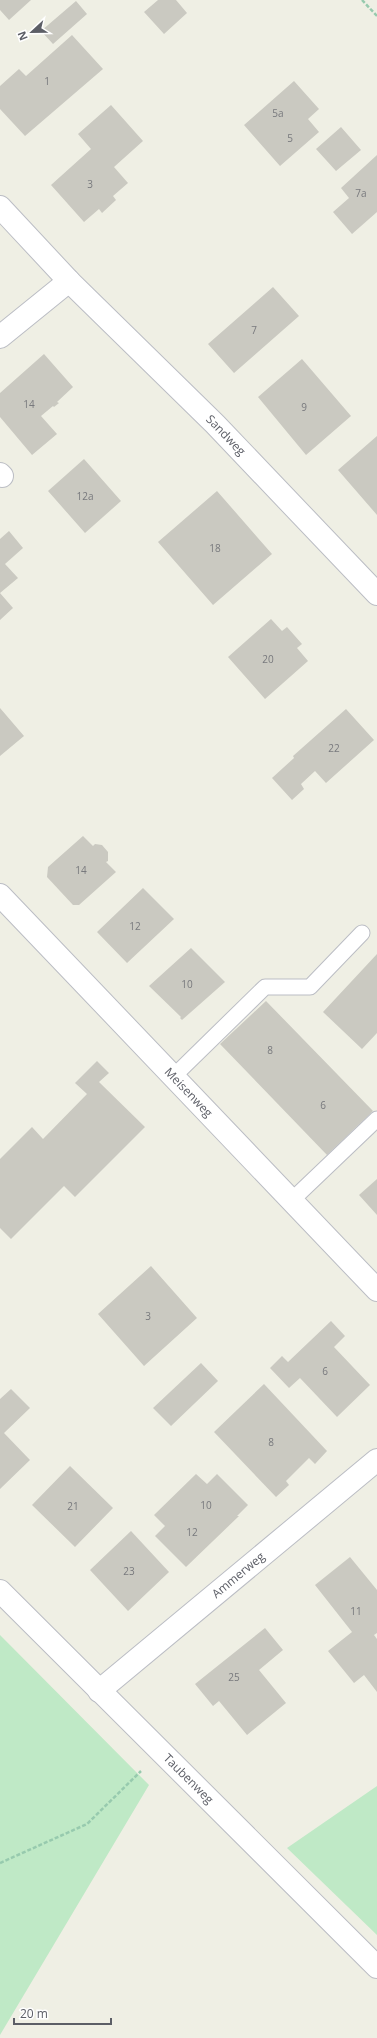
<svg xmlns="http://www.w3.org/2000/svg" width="377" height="2038" viewBox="0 0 377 2038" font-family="'Open Sans',sans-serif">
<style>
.green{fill:#bfe9c6}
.building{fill:#cac9c1}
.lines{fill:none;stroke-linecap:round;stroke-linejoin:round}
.service-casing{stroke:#bbbdc4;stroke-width:17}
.minor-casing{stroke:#bbbdc4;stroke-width:24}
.path{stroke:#97caae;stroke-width:2.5;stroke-dasharray:4 2;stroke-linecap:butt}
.service{stroke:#fff;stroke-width:15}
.minor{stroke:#fff;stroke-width:22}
.labels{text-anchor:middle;stroke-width:4;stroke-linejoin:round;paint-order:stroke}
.number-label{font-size:10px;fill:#78797d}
.street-label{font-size:12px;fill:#5c5e66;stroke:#fff}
</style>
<rect width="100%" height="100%" fill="#efefe4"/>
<!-- green -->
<path class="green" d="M0 1635 149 1785 0 2035Z
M377 1786V1935L287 1848Z"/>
<!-- building -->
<path class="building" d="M0 0H31L9 20 0 10Z
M158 0H176L187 13 164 34 144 12Z
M76 1 87 14 53 44 41 31Z
M72 35 103 69 25 136 0 109V86L19 69 26 76Z
M294 81 319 109 308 119 319 132 280 166 244 125Z
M111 105 143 141 114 167 128 183 113 196 116 200 102 213 99 209 84 222 51 185 91 149 78 134Z
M341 127 361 150 336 171 316 149Z
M377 155V212L352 234 333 212 349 198 341 188Z
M273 287 299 316 234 373 208 344Z
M44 354 73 387 57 402 59 403 54 407 53 406 41 416 57 434 32 455 0 417V393Z
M302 359 351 416 306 455 258 397Z
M377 436V515L338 470Z
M84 459 121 501 85 533 48 491Z
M217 491 272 554 213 605 158 542Z
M9 531 23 548 5 564 18 578 0 593 13 608 0 620V539Z
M271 619 282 631 287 627 302 644 297 648 308 661 265 699 228 657Z
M0 708 24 736 0 756Z
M346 709 374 740 326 783 315 771 301 784 304 789 292 800 272 778 294 758 293 756Z
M83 836 93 846 95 844 102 845 108 852V861L106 862 116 872 79 905H73L47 877 48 867Z
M143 888 174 919 127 963 97 932Z
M191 948 225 982 182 1020 180 1018 181 1017 149 986Z
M377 954V1033L362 1049 323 1012Z
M266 1001 373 1111 327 1155 220 1044Z
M97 1061 109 1073 99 1082 145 1127 75 1197 64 1186 11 1239 0 1228V1159L32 1127 43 1139 87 1094 75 1083Z
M377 1179V1215L359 1195Z
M151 1266 197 1318 144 1366 98 1314Z
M331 1321 345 1336 334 1347 370 1385 337 1417 300 1378 289 1388 270 1368 282 1356 288 1362Z
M201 1363 218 1381 171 1426 153 1408Z
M264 1384 327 1451 315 1464 309 1458 286 1481 289 1485 276 1497 214 1432Z
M11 1389 30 1408 4 1433 30 1460 0 1489V1399Z
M70 1466 113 1508 75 1547 32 1505Z
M196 1474 207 1484 217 1474 248 1505 237 1516H239L186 1567 155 1536 165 1526 154 1515Z
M131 1531 169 1572 128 1611 90 1570Z
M350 1557 377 1590V1633L374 1635 377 1639V1692L364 1675 354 1683 328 1651 352 1632 315 1585Z
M265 1628 283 1650 259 1670 286 1703 247 1735 219 1701 213 1706 195 1684Z"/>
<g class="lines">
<defs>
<path id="service" d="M173 1077 265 987H310L362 933
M291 1201 377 1119"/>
<g id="minor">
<path id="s1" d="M0 207 69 281 215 424 377 594"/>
<path d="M0 337 69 281"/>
<path d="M0 474 2 476"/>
<path id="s2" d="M0 895 377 1290"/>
<path id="s3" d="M0 1591 377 1967"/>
<path id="s4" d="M99 1691 377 1460"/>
</g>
</defs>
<!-- service casing -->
<use href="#service" class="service-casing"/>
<!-- minor casing -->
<use href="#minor" class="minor-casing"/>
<!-- path -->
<path class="path" d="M362 0 377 16
M0 1863 87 1824 141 1771"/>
<!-- service -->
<use href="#service" class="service"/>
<!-- minor -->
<use href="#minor" class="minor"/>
</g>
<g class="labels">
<!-- number labels -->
<g class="number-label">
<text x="47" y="85">1</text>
<text x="278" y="117">5a</text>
<text x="290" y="142">5</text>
<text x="90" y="188">3</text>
<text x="361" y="197">7a</text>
<text x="254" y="334">7</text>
<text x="29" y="408">14</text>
<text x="304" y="411">9</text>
<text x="85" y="500">12a</text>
<text x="215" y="552">18</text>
<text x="268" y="663">20</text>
<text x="334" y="752">22</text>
<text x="81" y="874">14</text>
<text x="135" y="930">12</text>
<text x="187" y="988">10</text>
<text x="270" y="1054">8</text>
<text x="323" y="1109">6</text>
<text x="148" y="1320">3</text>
<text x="325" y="1375">6</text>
<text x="271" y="1446">8</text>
<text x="206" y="1509">10</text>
<text x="73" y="1510">21</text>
<text x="192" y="1536">12</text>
<text x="129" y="1575">23</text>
<text x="356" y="1615">11</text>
<text x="234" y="1681">25</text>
</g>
<!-- street labels -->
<g class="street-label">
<text dy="4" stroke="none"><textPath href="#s1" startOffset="321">Sandweg</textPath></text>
<text dy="4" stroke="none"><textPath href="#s2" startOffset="273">Meisenweg</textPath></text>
<text dy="4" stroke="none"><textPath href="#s4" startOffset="181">Ammerweg</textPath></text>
<text dy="4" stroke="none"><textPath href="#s3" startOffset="266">Taubenweg</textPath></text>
</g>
</g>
<!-- north arrow -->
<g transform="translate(32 32) rotate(248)" stroke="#ffffff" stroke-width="3" paint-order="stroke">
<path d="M0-3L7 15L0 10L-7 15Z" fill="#5c5e66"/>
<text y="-6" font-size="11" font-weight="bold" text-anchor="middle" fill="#5c5e66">N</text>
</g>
<!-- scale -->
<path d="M14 2018v6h97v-6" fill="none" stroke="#5c5e66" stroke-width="2"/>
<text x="20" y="2018" font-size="12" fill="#5c5e66" stroke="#ffffff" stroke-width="3" paint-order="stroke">20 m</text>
</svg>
